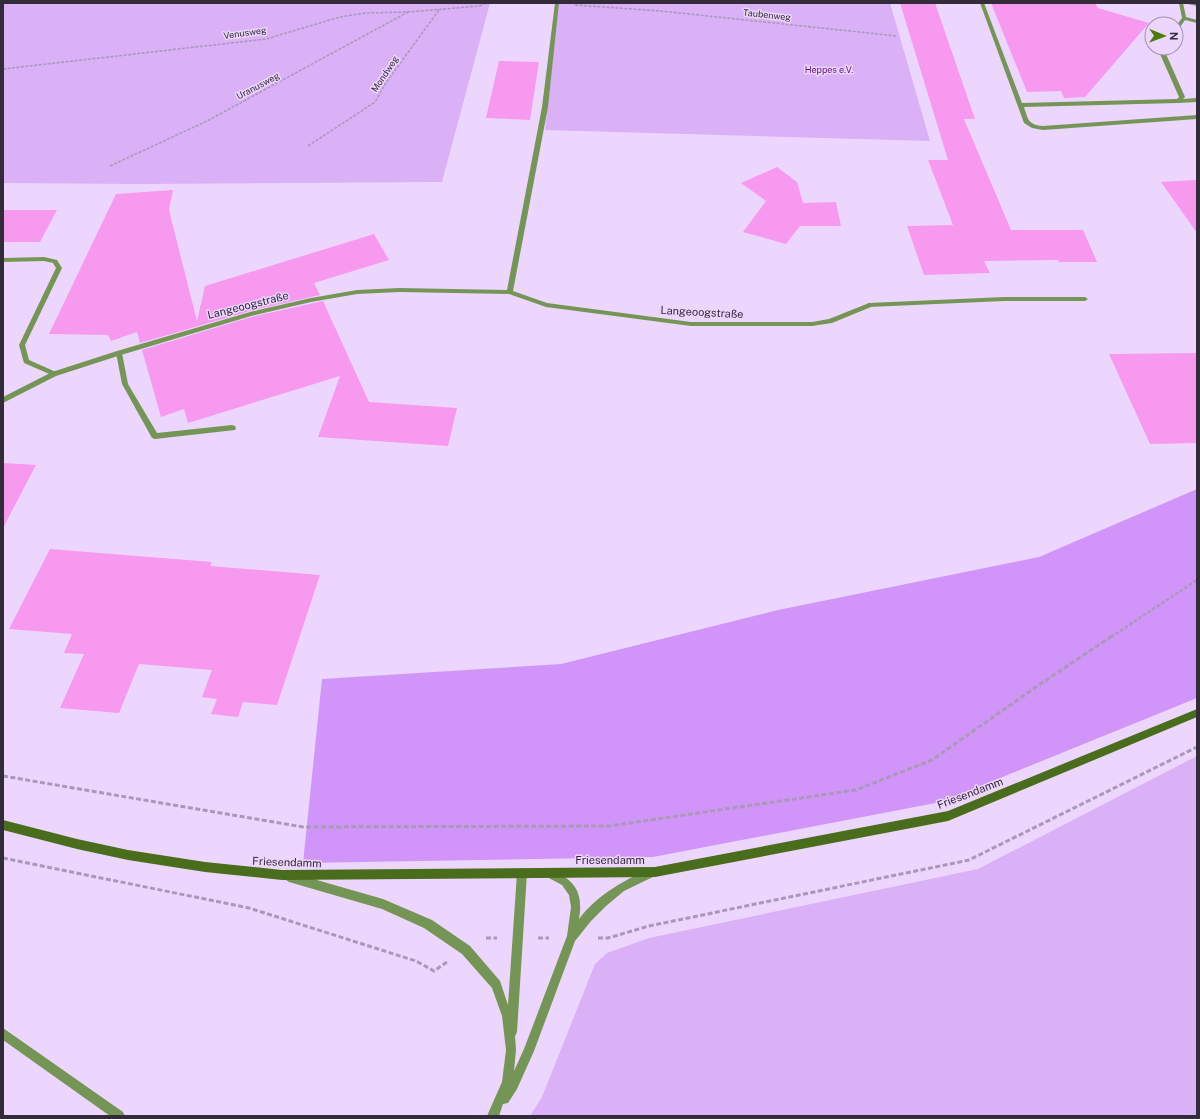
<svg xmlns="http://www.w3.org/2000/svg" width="1200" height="1119" viewBox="0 0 1200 1119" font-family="'Public Sans',sans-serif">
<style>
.green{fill:#dab0f7}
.forest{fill:#d195fa}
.building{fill:#f799ee}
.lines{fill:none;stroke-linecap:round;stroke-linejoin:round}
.path-far2{stroke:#aa98b8;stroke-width:1.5;stroke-dasharray:3 1.5;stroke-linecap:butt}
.path-far1{stroke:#aa98b8;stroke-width:2.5;stroke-dasharray:3.5 2;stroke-linecap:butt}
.path{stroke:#aa98b8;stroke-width:3;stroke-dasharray:5 2.5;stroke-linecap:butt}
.service{fill:#759556;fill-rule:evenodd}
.minor{fill:#759556;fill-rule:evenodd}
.secondary{fill:#496d1c;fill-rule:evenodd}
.labels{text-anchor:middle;stroke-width:3;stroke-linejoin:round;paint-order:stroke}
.far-street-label{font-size:9px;fill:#332a3a;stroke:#edd6fe}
.far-park-label{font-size:9px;fill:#691991;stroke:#edd6fe}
.street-label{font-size:11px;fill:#332a3a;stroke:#edd6fe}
</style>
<rect width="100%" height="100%" fill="#edd6fe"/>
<!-- green -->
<path class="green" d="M3 3H490L442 182 139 184 3 183Z
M559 3H890L930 141 545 130Z
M1197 756V1116H530L542 1097 595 964 607 953 649 938 978 869Z"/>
<!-- forest -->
<path class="forest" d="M1197 489V698L941 802 653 857 303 863 322 679 561 664 778 610 1039 557Z"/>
<!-- building -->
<path class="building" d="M900 3H935L975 119H964L1011 230H1083L1097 262H1059L1058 260 984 261 990 273 924 275 907 226 953 225 928 160H948Z
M991 3H1095L1098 8 1149 23 1085 97 1064 98 1061 91 1027 92Z
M499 61 539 62 530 120 486 118Z
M777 167 797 182 803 203 836 202 841 226H800L786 244 743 232 766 201 741 183Z
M1197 180V233L1161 182Z
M173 190 169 210 197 321 205 286 374 234 389 260 314 283 320 295 250 311 140 343 137 332 111 341 108 335 49 334 116 194Z
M3 210H57L40 242H3Z
M323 301 369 402 457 408 448 446 318 437 340 376 188 423 184 409 161 417 142 350 251 317Z
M1197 353V443L1150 444 1109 354Z
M3 463 36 465 3 528Z
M50 549 212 562 210 566 320 575 277 705 243 702 238 717 211 714 217 699 202 697 212 670 139 664 119 713 60 708 84 654 64 653 72 634 9 629Z"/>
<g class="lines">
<!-- path-far2 -->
<path class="path-far2" d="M575 5 661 11 897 36
M3 69 266 39 340 17 365 13 408 12 479 6 487 3
M308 146 375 102 385 84 439 10
M110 166 207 121 408 12"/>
<!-- path-far1 -->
<path class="path-far1" d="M1111 637 1197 580"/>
<!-- path -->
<path class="path" d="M3 776 303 827 609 826 856 790 932 760 1033 689 1112 636
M3 858 249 908 416 961 434 971 447 962
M486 938H497
M538 938H549
M598 938H608L649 926 969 860 1197 747"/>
<!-- service -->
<path class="service" d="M980 3H984L1022 103 1177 99 1179 97 1160 54 1162 48H1168L1166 54 1185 97 1183 99 1197 98V102L1178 103 1024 107C1028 119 1028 125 1043 126L1197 115V119L1043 130 1032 128 1024 123Z
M1179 3H1183L1186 17 1197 20V23L1185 20 1178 30H1176V26L1182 18Z
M1188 3H1197V6L1188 4Z
M44 257 57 260 62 268 25 345 29 360 56 372 57 374 54 376 24 363 19 345 56 268 53 263 44 261 3 262V258Z
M1004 297H1085L1088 299 1085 301H1004L869 307 866 305 869 303Z
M117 351H121L122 353 128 384 157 433 232 425 235 426 236 428 235 430 155 439 152 438 122 384 116 353Z
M654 867 657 869 659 872 657 875 624 891 606 906 591 921 575 941 534 1051 517 1089 508 1103 503 1104 499 1116H487L502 1082 506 1050 502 1016 492 988 462 954 424 928 382 909 289 882 286 880 284 877 286 874 289 872 383 899 432 920 470 946 500 981 508 1005 517 873 519 870 522 868 525 870 527 873 517 1032 515 1036 516 1050 514 1071 524 1049 567 936 571 907 569 895 562 885 545 876 543 873 545 870 548 868C573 879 584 890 579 919 598 894 626 879 654 867Z"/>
<!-- minor -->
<path class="minor" d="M555 3H559L548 107 513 291 547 303 691 322H812L829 319 869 303 872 305 871 307 832 323 812 326H691L546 307 509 294 399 292 357 294 311 302 251 316 121 355 56 376 3 403V397L52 372 117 351 250 312 311 298 357 290 399 288 507 290 542 107Z
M3 1028 123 1112 125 1116H110L3 1040Z"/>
<!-- secondary -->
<path class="secondary" d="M1197 709V717L948 821 655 877 282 880 205 872 128 860 77 849 3 830V820L77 839 128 850 205 862 282 870 655 867 948 811Z"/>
</g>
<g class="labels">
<!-- far-street labels -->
<g class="far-street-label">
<text transform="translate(767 15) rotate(6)" y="3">Taubenweg</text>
<text transform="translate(245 33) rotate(-8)" y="3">Venusweg</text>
<text transform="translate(385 74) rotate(-56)" y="3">Mondweg</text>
<text transform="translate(258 86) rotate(-28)" y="3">Uranusweg</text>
</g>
<!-- far-park labels -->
<g class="far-park-label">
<text x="829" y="73">Heppes e.V.</text>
</g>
<!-- street labels -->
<g class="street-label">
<text transform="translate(248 305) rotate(-14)" y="4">Langeoogstraße</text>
<text transform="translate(702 312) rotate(3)" y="4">Langeoogstraße</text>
<text transform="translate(970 793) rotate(-21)" y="4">Friesendamm</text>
<text x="610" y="864">Friesendamm</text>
<text transform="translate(287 862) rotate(2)" y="4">Friesendamm</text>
</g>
</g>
<!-- border -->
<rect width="1200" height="1119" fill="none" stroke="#332a3a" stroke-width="8"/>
<!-- north arrow -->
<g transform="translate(1164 36) rotate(91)"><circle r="19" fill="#edd6fe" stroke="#a391b0"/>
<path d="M0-3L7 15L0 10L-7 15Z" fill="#4e7c02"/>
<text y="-6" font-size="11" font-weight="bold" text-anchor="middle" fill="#332a3a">N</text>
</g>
</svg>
